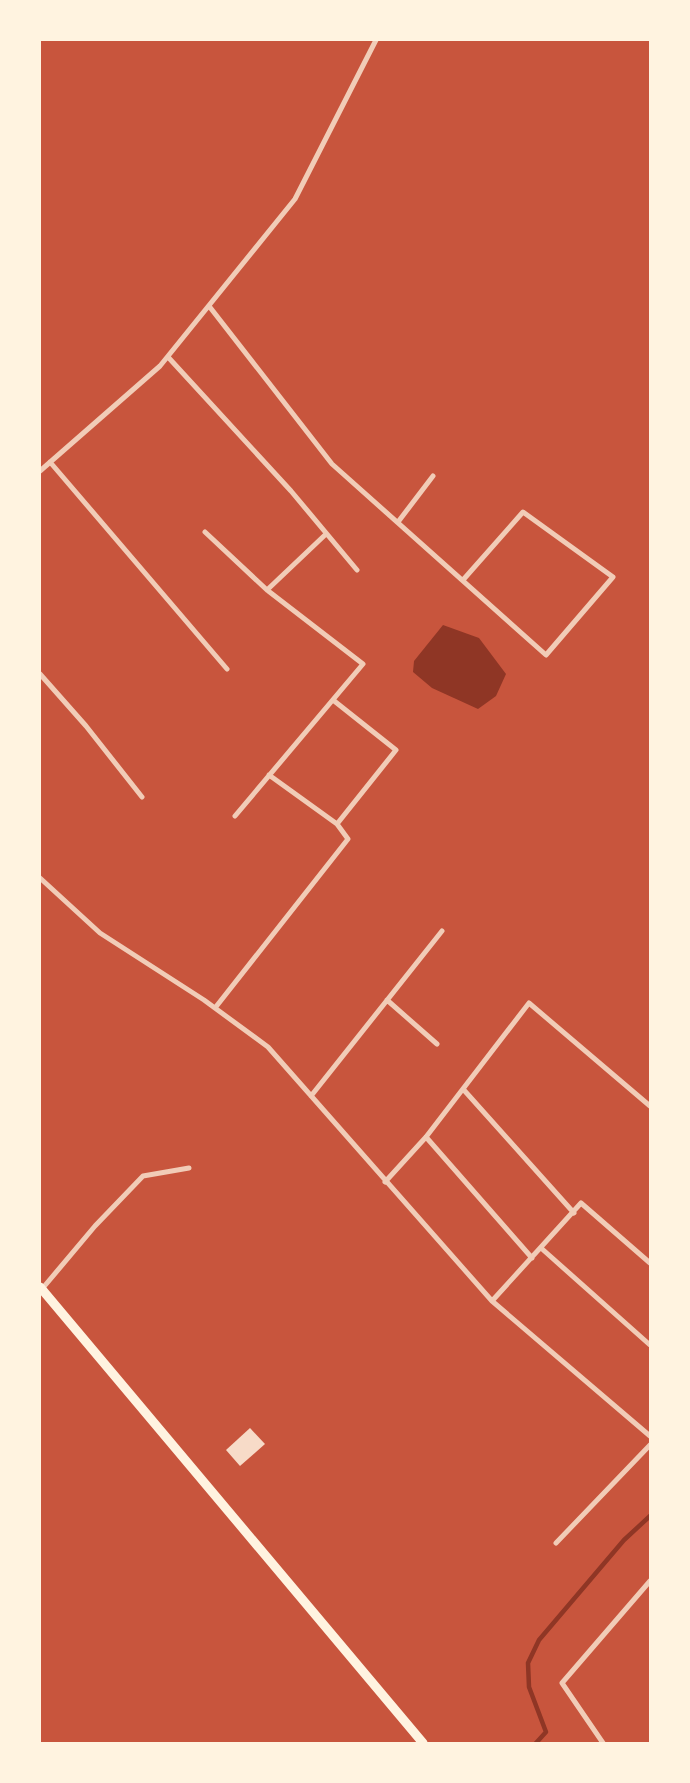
<svg xmlns="http://www.w3.org/2000/svg" width="690" height="1783" viewBox="0 0 690 1783" font-family="'Fira Sans',sans-serif">
<style>
.water{fill:#8f3625}
.lines{fill:none;stroke-linecap:round;stroke-linejoin:round}
.stream{stroke:#8f3625;stroke-width:4.5}
.building{fill:#f7dbc8}
.minor{stroke:#f1ccb7;stroke-width:5}
.secondary{stroke:#fff3e0;stroke-width:9}
</style>
<rect width="100%" height="100%" fill="#c8553d"/>
<!-- water -->
<path class="water" d="M443 625 479 638 506 674 496 696 478 709 432 688 413 672 414 661Z"/>
<g class="lines">
<!-- stream -->
<path class="stream" d="M536 1743 546 1732 529 1687 528 1663 539 1640 624 1540 650 1516"/>
</g>
<!-- building -->
<path class="building" d="M250 1428 265 1444 240 1466 226 1450Z"/>
<g class="lines">
<!-- minor -->
<path class="minor" d="M209 306 332 464 546 655 613 577 523 512 463 580
M168 357 291 491 357 570
M50 462 227 669
M40 471 160 366 295 199 376 40
M398 522 433 476
M205 532 267 590 363 664 235 816
M267 590 326 534
M40 674 86 726 142 797
M333 700 396 750 337 824
M40 878 100 933 204 1000 268 1047 492 1301 650 1436
M387 1000 437 1044
M215 1008 348 839 337 824 269 775
M463 1089 574 1213
M311 1096 442 931
M426 1137 532 1258
M385 1182 426 1137 529 1003 650 1106
M541 1248 650 1345
M42 1289 95 1226 143 1176 189 1168
M492 1301 581 1203 650 1263
M556 1543 650 1445
M603 1743 562 1683 650 1581"/>
<!-- secondary -->
<path class="secondary" d="M40 1287 423 1743"/>
</g>
<!-- border -->
<rect width="690" height="1783" fill="none" stroke="#fff3e0" stroke-width="82"/>
</svg>
